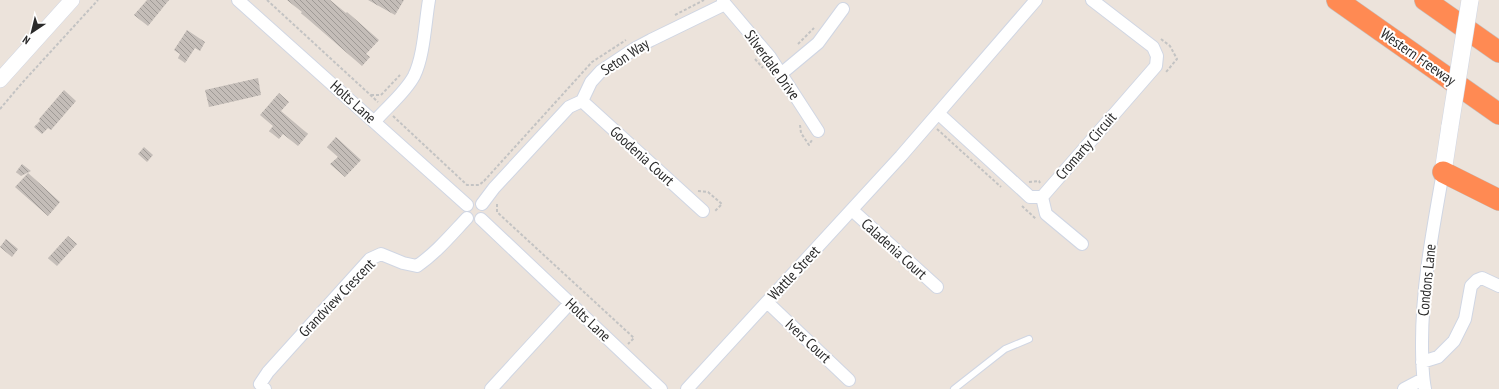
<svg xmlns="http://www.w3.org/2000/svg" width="1499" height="389" viewBox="0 0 1499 389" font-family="'PT Sans Narrow',sans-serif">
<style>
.building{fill:url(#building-back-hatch)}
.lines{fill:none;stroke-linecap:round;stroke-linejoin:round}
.service-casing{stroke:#d0d6e3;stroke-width:8}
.minor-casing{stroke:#d0d6e3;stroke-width:14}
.tertiary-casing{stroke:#d0d6e3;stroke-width:16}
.secondary-casing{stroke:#d0d6e3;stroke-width:18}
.motorway-casing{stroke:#c3c3c3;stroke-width:22}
.path{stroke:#c3c3c3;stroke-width:2;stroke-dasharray:3 2;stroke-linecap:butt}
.service{stroke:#fff;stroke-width:6}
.minor{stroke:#fff;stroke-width:12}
.tertiary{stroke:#fff;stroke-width:15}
.secondary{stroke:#fff;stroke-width:17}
.motorway{stroke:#ff8a53;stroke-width:21}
.secondary-bridge-casing{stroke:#d0d6e3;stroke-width:18;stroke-linecap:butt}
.secondary-bridge{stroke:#fff;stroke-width:17}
.labels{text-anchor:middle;stroke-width:4;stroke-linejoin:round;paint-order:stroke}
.street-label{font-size:15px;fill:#2a2a2a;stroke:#fff}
</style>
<defs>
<pattern id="building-back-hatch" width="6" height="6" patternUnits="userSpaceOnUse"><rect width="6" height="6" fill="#c4bdb8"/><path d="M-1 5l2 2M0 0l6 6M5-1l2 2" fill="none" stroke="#9f9a96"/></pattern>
</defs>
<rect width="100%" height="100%" fill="#ece3db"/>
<!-- building -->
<path class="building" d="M147 0H169L148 26 134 15Z
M287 0H330L346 13 347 12 379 40 366 54 370 57 362 66 301 13 302 12Z
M368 0H404L395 15Z
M187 30 205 42 200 51 195 48 185 63 178 58 180 54 174 50Z
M258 78 261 95 209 107 205 90Z
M64 90 76 101 51 130 48 128 42 134 34 127 40 121 39 119Z
M279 93 289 102 281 111 308 134 298 146 283 134 279 139 269 131 273 126 260 115Z
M336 137 361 160 345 177 330 164 338 157 327 147Z
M144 147 153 155 147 162 138 154Z
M22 164 31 171 21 176 16 172Z
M28 173 60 202 48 216 15 187Z
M68 236 77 244 57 266 48 258Z
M6 239 18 249 12 257 0 247Z"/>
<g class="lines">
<defs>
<path id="service" d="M954 389 1005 349 1029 339"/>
<path id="minor" d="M238 0 467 205
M723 0 725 4 770 57 818 131
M782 73 818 43 843 9
M582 101 703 211
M939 114 1030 197H1042
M375 121C387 107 405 93 414 76 424 56 425 23 429 0
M1042 197 1156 66 1157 56 1153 47 1092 0
M1042 197 1046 214 1082 244
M482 204 494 188 569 107 582 101 591 82 601 71 634 49 651 40 725 4
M852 210 937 287
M481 219 661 389
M767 302 849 380
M1422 362 1438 357 1454 341 1465 319 1471 286 1477 280 1482 278 1499 286
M265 389 260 384 268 372 370 259 381 254 403 263 417 266C436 253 451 235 467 218
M491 389 570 303
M687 389 901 156 1036 0
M1404 389 1423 379
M1425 389C1422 374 1422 358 1422 343 1422 285 1433 229 1443 172"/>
<path id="tertiary" d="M0 80 72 0"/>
<path id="secondary" d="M1443 172 1450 126"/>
<path id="motorway" d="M1337 0 1499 114
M1425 0 1499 52
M1443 172 1499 200"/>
</defs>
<!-- service casing -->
<use href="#service" class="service-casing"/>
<!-- minor casing -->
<use href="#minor" class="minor-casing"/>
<!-- tertiary casing -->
<use href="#tertiary" class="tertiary-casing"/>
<!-- secondary casing -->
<use href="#secondary" class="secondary-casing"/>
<!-- motorway casing -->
<use href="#motorway" class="motorway-casing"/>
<!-- path -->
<path class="path" d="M267 0 378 102
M675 15 704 0
M1161 39 1170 46 1177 59 1166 72
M798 44 814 28
M755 59 763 68
M371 95H381L400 75
M0 109 22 83 98 0
M393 116 467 185H479L484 181H485
M800 125 801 133 809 145 812 140
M937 129 1001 187
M484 181 592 62 626 40
M1029 182 1039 181 1040 183
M698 191 708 192 722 204 714 212
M497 204V212L634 338 628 344
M1022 206 1036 219"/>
<!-- service -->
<use href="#service" class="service"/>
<!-- minor -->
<use href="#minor" class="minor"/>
<!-- tertiary -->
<use href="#tertiary" class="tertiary"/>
<!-- secondary -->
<use href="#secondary" class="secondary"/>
<!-- motorway -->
<use href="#motorway" class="motorway"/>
<defs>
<path id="secondary-bridge" d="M1450 126 1470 0"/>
</defs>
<!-- secondary-bridge casing -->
<use href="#secondary-bridge" class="secondary-bridge-casing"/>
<!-- secondary-bridge -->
<use href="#secondary-bridge" class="secondary-bridge"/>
</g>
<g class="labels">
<!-- street labels -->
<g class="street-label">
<text transform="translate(625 57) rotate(-33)" y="5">Seton Way</text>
<text transform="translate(1418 57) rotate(35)" y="5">Western Freeway</text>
<text transform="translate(772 65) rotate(54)" y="5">Silverdale Drive</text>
<text transform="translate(353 102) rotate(42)" y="5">Holts Lane</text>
<text transform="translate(1086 146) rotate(-49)" y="5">Cromarty Circuit</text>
<text transform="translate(642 156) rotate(42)" y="5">Goodenia Court</text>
<text transform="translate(894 249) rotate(42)" y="5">Caladenia Court</text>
<text transform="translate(794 273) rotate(-47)" y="5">Wattle Street</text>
<text transform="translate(1427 280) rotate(-84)" y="5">Condons Lane</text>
<text transform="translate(337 298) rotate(-46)" y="5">Grandview Crescent</text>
<text transform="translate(588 320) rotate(43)" y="5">Holts Lane</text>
<text transform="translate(808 341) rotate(43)" y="5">Ivers Court</text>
</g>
</g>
<!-- north arrow -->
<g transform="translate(32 32) rotate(215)" stroke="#ffffff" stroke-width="3" paint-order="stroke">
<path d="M0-3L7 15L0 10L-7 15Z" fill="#2a2a2a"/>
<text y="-6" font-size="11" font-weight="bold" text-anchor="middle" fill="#2a2a2a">N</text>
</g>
</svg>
